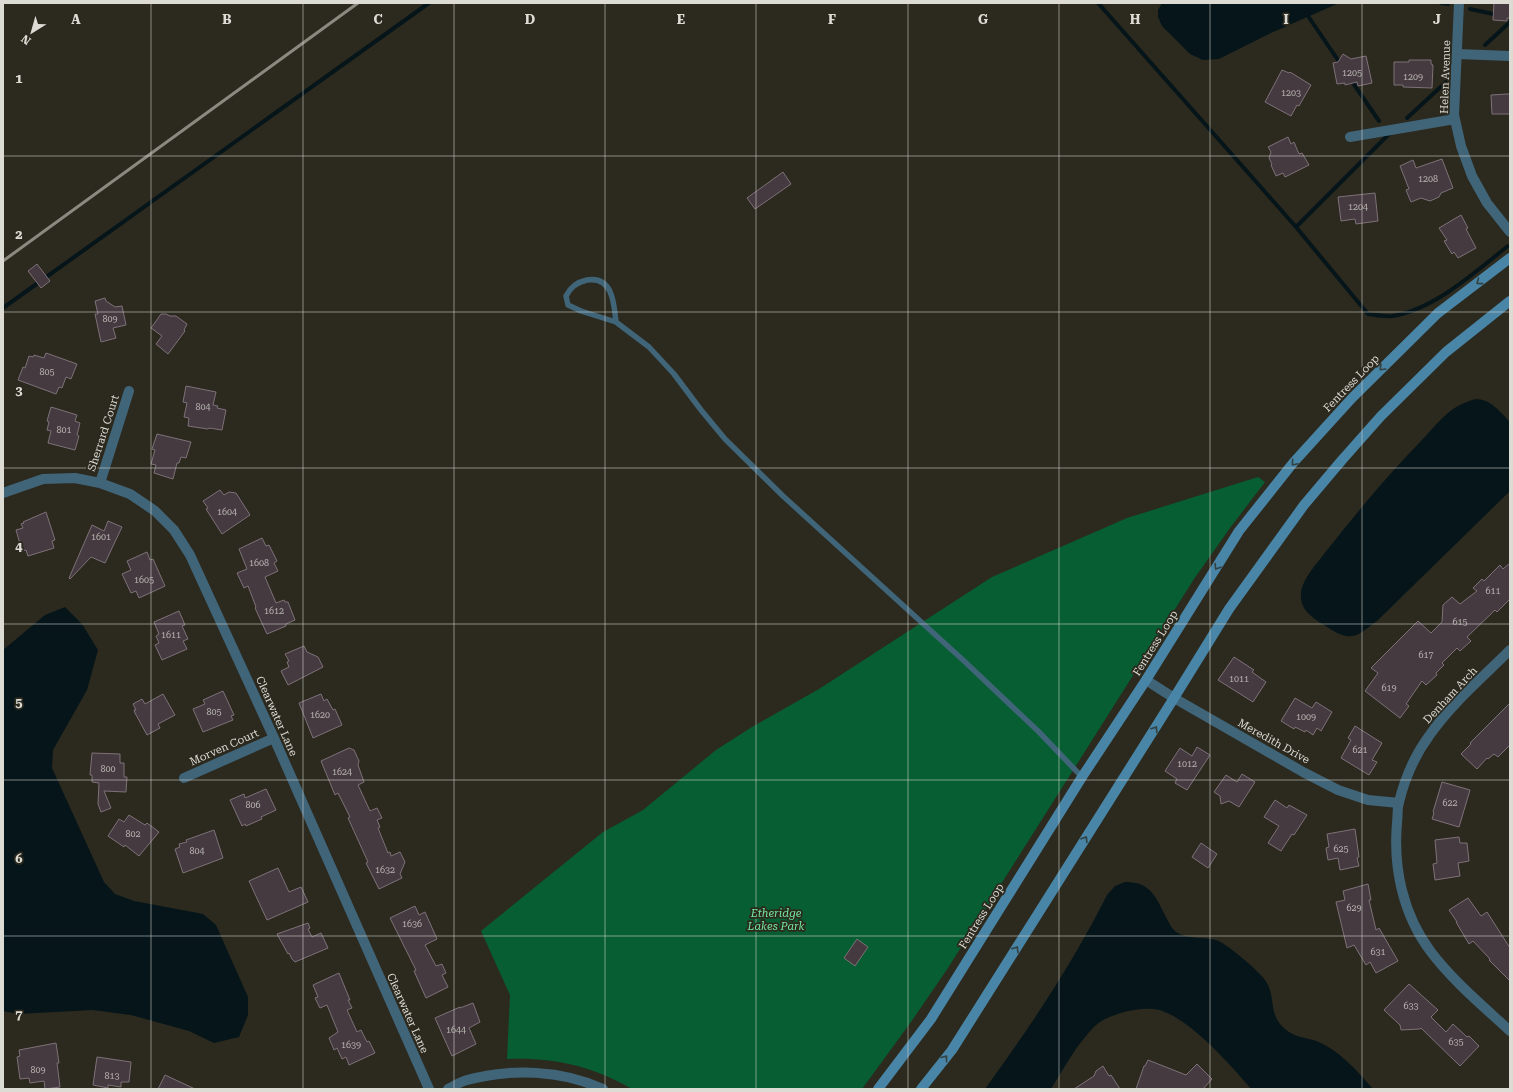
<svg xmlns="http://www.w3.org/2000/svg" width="1513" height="1092" viewBox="0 0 1513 1092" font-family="'Roboto Serif',serif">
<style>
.green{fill:#065e32}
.water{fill:#051519}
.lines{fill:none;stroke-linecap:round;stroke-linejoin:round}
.stream{stroke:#051519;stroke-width:4}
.building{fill:#453a40;stroke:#7e7179}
.lane{stroke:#406579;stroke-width:5.5}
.street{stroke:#406579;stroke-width:10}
.secondary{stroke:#4985a6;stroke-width:10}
.rail{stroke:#8b8a81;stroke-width:3}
.oneway{stroke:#334141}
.grid{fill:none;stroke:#dcdbd4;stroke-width:1;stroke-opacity:0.55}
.labels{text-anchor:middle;stroke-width:3.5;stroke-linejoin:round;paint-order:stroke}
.number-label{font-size:9px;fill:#b6b3af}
.street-label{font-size:11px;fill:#dcdbd4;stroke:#2c2a1f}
.park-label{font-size:11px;font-style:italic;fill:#74e89f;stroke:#2c2a1f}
.grid-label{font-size:13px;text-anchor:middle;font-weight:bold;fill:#dcdbd4;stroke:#2c2a1f;stroke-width:3.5;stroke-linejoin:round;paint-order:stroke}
</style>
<rect width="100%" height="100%" fill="#2c2a1f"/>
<!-- green -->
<path class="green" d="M1258 477 1265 482 1230 528 1194 579 948 968 911 1022 862 1089H632C593 1066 552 1057 507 1059L510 995 481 931 603 832 643 810 716 750 752 727 819 689 992 577 1127 518Z"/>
<!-- water -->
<path class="water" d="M1162 3H1339L1271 33 1219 59 1203 60 1190 54 1162 26 1158 17V10Z
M1475 399C1491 399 1499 411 1510 422V491L1377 621C1359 634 1353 643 1332 630 1318 621 1299 613 1301 593 1302 579 1319 561 1328 549 1357 512 1388 475 1421 441 1430 432 1438 421 1448 413 1456 406 1466 402 1475 399Z
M65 607 82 624 98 650 87 690 53 750 52 768 104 882 115 894 134 901 203 914 216 925 248 997V1015L239 1037 214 1043 189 1031 131 1015 92 1010 18 1014 3 1011V650L45 615Z
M1125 882C1152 882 1156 898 1167 919 1170 924 1172 930 1178 933 1188 939 1205 937 1216 940 1225 942 1260 972 1265 980 1277 997 1267 1014 1285 1029 1296 1039 1309 1037 1321 1043 1342 1053 1358 1072 1373 1089H1251C1232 1066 1184 1012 1154 1009 1144 1008 1133 1010 1124 1012 1114 1015 1102 1019 1094 1027 1077 1044 1064 1068 1051 1089H985C1030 1027 1073 963 1107 895L1115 886Z"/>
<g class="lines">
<!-- stream -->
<path class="stream" d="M1098 3 1296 227 1368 314C1376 315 1385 317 1393 316 1435 309 1475 272 1508 246
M1441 3 1448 4
M1470 9 1498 15
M1306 13 1342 66
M1485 45 1510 22
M1351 80 1379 121
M1407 118 1446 82
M1296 227 1389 134
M3 308 429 3"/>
</g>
<!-- building -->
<path class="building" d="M1494 3H1510V18H1507V21L1493 20Z
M1343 54 1351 59 1366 56 1372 83 1358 86 1357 82 1345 85V83L1337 84 1333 63 1338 62Z
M1409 60H1431V64L1433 65 1432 88 1403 87V85H1394V62H1409Z
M1282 70 1289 73 1290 72 1311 85 1299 106 1297 105 1291 116 1265 102Z
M1507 94H1510V114H1492L1491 95Z
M1288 137 1291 144 1294 142 1299 154 1302 153 1309 165 1285 177 1283 173 1276 176 1271 165 1272 164 1269 158 1271 152 1268 147Z
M1442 159 1453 188 1441 193 1439 197 1430 201 1421 198 1411 202 1406 190 1409 189 1400 166 1413 160 1416 168Z
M783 172 791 184 755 209 747 198Z
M1375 193 1378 221 1356 224 1355 219 1341 221 1338 197Z
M1461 215 1468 228 1466 229 1476 248 1458 258 1454 252 1452 254 1444 241 1447 240 1439 228Z
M37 264 50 281 41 288 28 271Z
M105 298 106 301 115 307 122 306 126 325 113 328 116 338 101 342 95 314H98L95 301Z
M161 314H166L170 316H176L187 324 184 330 185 331 168 354 156 344 162 336 151 328Z
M46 353 77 364 71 379 66 377 62 388 59 387 56 394 18 380 23 367 25 368 29 356 33 357 34 355 44 358Z
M186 386 216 392 213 405 218 406 217 408 226 410 222 430 209 428 208 429 188 426 189 418 184 417 187 403 183 402Z
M51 407 77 415 75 421 80 423 77 435 79 436 75 450 48 443 51 431 47 430 49 422 47 421Z
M157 434 191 442 186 458 181 457 179 463H177L173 479 154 473 156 465 151 464 155 450 152 449Z
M220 490 224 495 229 492 236 493 250 515 222 534 206 509 208 508 203 501Z
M46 512 55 540 52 541 54 548 28 556 26 550 22 551 16 530 23 528 21 524 24 523 23 522Z
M108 521 122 527 105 563 91 557 70 579 69 578 92 525 104 531Z
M262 538 266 546 269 545 277 561 274 563 278 571 265 577 276 603 284 600 285 602H288L295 620 286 624V626L267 634 255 608 256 607 248 586 244 588 237 573 247 569 239 549Z
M147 552 150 560 153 559 165 586 139 598 136 591 131 593 122 574 131 570 127 561Z
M1510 563V599L1497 612 1495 610 1467 637 1471 641 1460 651 1457 648 1442 663 1444 665 1436 673 1437 675 1426 685 1422 681 1406 704 1409 706 1400 718 1365 691 1378 673 1371 668 1418 621 1431 633 1442 622 1443 605 1452 597 1460 604 1477 591 1473 588 1482 579 1484 581 1500 565 1503 569Z
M179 611 185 625 182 626 188 639 183 641 187 649 162 660 155 645 159 643 156 636 159 634 154 622Z
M304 646 307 652 318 657 323 667 288 685 281 671 289 667 287 662 289 661 285 654Z
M1234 657 1254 670 1252 672 1266 682 1253 702 1218 680Z
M223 691 234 715 231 716 233 720 203 732 193 709 205 704 203 700Z
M163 694 175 715 158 724 160 728 147 735 135 713 134 710H136L133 704 142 699 145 704Z
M321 694 324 701 327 699 333 710 335 709 342 725 313 738 299 703Z
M1295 698 1312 708 1316 702 1332 712 1321 731 1317 728 1313 735 1306 730 1305 732 1295 727 1294 729 1281 721Z
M1510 703V745L1498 757 1494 754 1488 759 1487 758 1477 769 1461 754 1471 744 1470 743Z
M1355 726 1382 743 1372 760 1377 762 1369 775 1341 758 1351 740 1348 738Z
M1197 747 1210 755 1187 790 1175 783 1177 779 1165 771 1180 748 1192 756Z
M349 748 354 750 359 761 358 765 364 782 358 785 370 811 377 808 382 818 377 820 380 827 378 828 388 853 390 852 391 856 400 852 405 862 400 874 402 878 379 889 366 863 368 862 348 818 350 817 338 793 335 795 321 761Z
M92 753 120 754V763H124V777H127L126 792 104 791 111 808 101 812 98 804 99 783 92 782V775H90Z
M1242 774 1255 782 1239 807 1229 801 1221 804 1220 796 1214 792 1226 775 1237 782Z
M1442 782 1470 790 1459 827 1432 819 1434 813 1433 812Z
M266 789 276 810 261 817 262 819 246 826 245 824 242 826 230 800 244 794 245 798Z
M1275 800 1287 808 1289 805 1307 815 1294 835 1292 834 1281 851 1268 843 1279 826 1264 817Z
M129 815 145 825 147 823 159 832 139 856 125 845 124 847 108 836 119 819 124 822Z
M1355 829 1359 857 1357 858 1359 866 1340 870 1338 858 1328 860 1326 848 1329 847 1327 834Z
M214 830 223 858 183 873 175 849 180 847 179 844 187 842 186 840Z
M1459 837 1460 843H1467L1469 861 1458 863 1460 876 1435 880 1433 864 1437 863 1435 840Z
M1201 843 1217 854 1208 868 1192 857Z
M278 868 289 892 301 887 308 902 267 920 249 881Z
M1368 884 1371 900H1369L1376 930 1379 928 1398 961 1376 973 1370 962 1366 965 1354 945 1347 948 1336 902 1345 900 1343 891Z
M1468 898 1481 916 1487 912 1510 948V981L1489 960 1490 959 1473 941 1469 944 1456 922H1457L1449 910Z
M415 906 419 915 425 912 437 939 425 945 436 966 442 964 446 973 442 975 448 987 426 998 414 971 416 970 390 918Z
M308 923 310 928 308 929 312 937 321 933 328 948 295 962 292 959 289 953 288 954 277 934Z
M857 939 868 947 855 966 844 958Z
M339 973 350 1000H348L352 1008 347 1010 357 1032 361 1030 367 1042 369 1041 375 1053 349 1065 346 1057 342 1059 337 1048 334 1050 329 1038 338 1032 327 1005 320 1008 315 998 318 997 313 985Z
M1409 984 1438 1010 1431 1017 1446 1032 1453 1024 1467 1037 1469 1036 1479 1046 1460 1066 1421 1028 1420 1029 1401 1030 1400 1025 1384 1010Z
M473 1003 480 1022 469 1028 476 1044 452 1056 435 1018 460 1007V1008Z
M56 1043 59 1063H57L60 1087 45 1089 44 1081 30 1083 29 1078 20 1079 17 1057 20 1056 19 1050Z
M97 1057 131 1062 129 1082H121V1087L108 1085V1088L93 1085Z
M1148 1060 1186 1075 1197 1064 1212 1079 1203 1089H1136L1144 1066H1145Z
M1103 1066 1109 1076 1111 1075 1120 1089H1074L1094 1076 1096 1071Z
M165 1075 195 1089H158Z"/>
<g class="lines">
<!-- lane -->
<path class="lane" d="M616 322C614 304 613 276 587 280 577 282 570 288 566 296L568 305 581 311 616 322 649 347 674 374 701 410 725 439 783 496 963 660 1039 732 1082 777"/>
<!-- street -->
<path class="street" d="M1459 3 1454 115 1461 146 1472 176 1487 203 1510 232
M1457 54 1510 56
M1350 137 1455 119
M100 483 129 391
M3 493 43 479 75 478 100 483 130 494 155 511 174 530 190 555 274 738 429 1089
M1510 650C1483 677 1451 704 1429 736 1415 755 1405 778 1399 802 1397 808 1398 816 1397 823 1393 868 1403 915 1431 952 1453 981 1483 1006 1510 1031
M1146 680 1174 698 1303 772 1338 790 1368 800 1399 803
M184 778 274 738
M448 1089C454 1086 460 1082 467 1080 511 1068 562 1070 603 1089"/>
<!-- secondary -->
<path class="secondary" d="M878 1089 931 1019 1082 777 1146 680 1239 531 1293 463 1352 398 1438 313 1510 258
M921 1089 952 1050 1174 698 1229 609 1304 505 1342 460 1381 416 1446 352 1510 301"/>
<!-- rail -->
<path class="rail" d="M3 261 358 3"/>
</g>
<!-- one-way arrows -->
<defs><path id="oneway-chevron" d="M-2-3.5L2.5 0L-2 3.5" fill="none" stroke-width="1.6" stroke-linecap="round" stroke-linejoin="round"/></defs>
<g class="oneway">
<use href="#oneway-chevron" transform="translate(1479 282) rotate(143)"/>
<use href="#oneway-chevron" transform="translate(1382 368) rotate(135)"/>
<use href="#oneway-chevron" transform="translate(1294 463) rotate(130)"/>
<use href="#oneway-chevron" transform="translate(1217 567) rotate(122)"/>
<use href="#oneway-chevron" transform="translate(1155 729) rotate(-57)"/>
<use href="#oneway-chevron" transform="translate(1085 839) rotate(-58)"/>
<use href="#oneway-chevron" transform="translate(1016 949) rotate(-57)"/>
<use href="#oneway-chevron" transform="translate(945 1058) rotate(-52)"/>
</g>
<!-- grid -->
<path class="grid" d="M151 3V1089M303 3V1089M454 3V1089M605 3V1089M756 3V1089M908 3V1089M1059 3V1089M1210 3V1089M1362 3V1089M3 156H1510M3 312H1510M3 468H1510M3 624H1510M3 780H1510M3 936H1510"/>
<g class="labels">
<!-- number labels -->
<g class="number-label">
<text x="1352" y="76">1205</text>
<text x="1413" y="80">1209</text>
<text x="1291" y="96">1203</text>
<text x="1428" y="182">1208</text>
<text x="1358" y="210">1204</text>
<text x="110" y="322">809</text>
<text x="47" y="375">805</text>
<text x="203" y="410">804</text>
<text x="64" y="433">801</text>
<text x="227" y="515">1604</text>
<text x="101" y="540">1601</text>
<text x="259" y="566">1608</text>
<text x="144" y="583">1605</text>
<text x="1493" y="594">611</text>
<text x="274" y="614">1612</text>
<text x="1460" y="625">615</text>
<text x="171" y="638">1611</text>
<text x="1426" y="658">617</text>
<text x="1239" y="682">1011</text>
<text x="1389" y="691">619</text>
<text x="214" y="715">805</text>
<text x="320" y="718">1620</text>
<text x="1306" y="720">1009</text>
<text x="1360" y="753">621</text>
<text x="1187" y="767">1012</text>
<text x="108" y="772">800</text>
<text x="342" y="775">1624</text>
<text x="1450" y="806">622</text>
<text x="253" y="808">806</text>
<text x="133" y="837">802</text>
<text x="1341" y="852">625</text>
<text x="197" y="854">804</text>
<text x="385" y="873">1632</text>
<text x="1354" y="911">629</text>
<text x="412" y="927">1636</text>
<text x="1378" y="955">631</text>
<text x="1411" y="1009">633</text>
<text x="456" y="1033">1644</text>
<text x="1456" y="1045">635</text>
<text x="351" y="1048">1639</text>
<text x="38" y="1073">809</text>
<text x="112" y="1079">813</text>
</g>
<!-- street labels -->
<g class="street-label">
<text transform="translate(1445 77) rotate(-88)" y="4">Helen Avenue</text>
<text transform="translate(1351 383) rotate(-46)" y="4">Fentress Loop</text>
<text transform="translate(103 433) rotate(-72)" y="4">Sherrard Court</text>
<text transform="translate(1155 643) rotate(-58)" y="4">Fentress Loop</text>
<text transform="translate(1450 695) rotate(-47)" y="4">Denham Arch</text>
<text transform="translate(277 716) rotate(66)" y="4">Clearwater Lane</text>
<text transform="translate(1274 741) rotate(29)" y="4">Meredith Drive</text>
<text transform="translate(224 747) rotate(-24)" y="4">Morven Court</text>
<text transform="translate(981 916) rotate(-58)" y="4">Fentress Loop</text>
<text transform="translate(408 1013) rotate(66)" y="4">Clearwater Lane</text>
</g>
<!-- park labels -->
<g class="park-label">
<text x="776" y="917">Etheridge<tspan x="776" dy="13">Lakes Park</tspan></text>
</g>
</g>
<g class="grid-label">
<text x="76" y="24">A</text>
<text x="227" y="24">B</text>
<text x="378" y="24">C</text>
<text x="530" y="24">D</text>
<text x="681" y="24">E</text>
<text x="832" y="24">F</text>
<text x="983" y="24">G</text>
<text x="1135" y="24">H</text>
<text x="1286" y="24">I</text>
<text x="1437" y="24">J</text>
<text x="19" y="83">1</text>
<text x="19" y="239">2</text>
<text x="19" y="395">3</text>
<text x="19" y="551">4</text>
<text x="19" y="707">5</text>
<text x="19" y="863">6</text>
<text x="19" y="1019">7</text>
</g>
<!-- border -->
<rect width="1513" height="1092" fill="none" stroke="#dcdbd4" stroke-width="8"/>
<!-- north arrow -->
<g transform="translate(32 32) rotate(217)" stroke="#2c2a1f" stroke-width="3" paint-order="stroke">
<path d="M0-3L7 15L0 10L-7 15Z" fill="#dcdbd4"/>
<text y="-6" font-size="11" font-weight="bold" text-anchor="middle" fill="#dcdbd4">N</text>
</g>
</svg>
